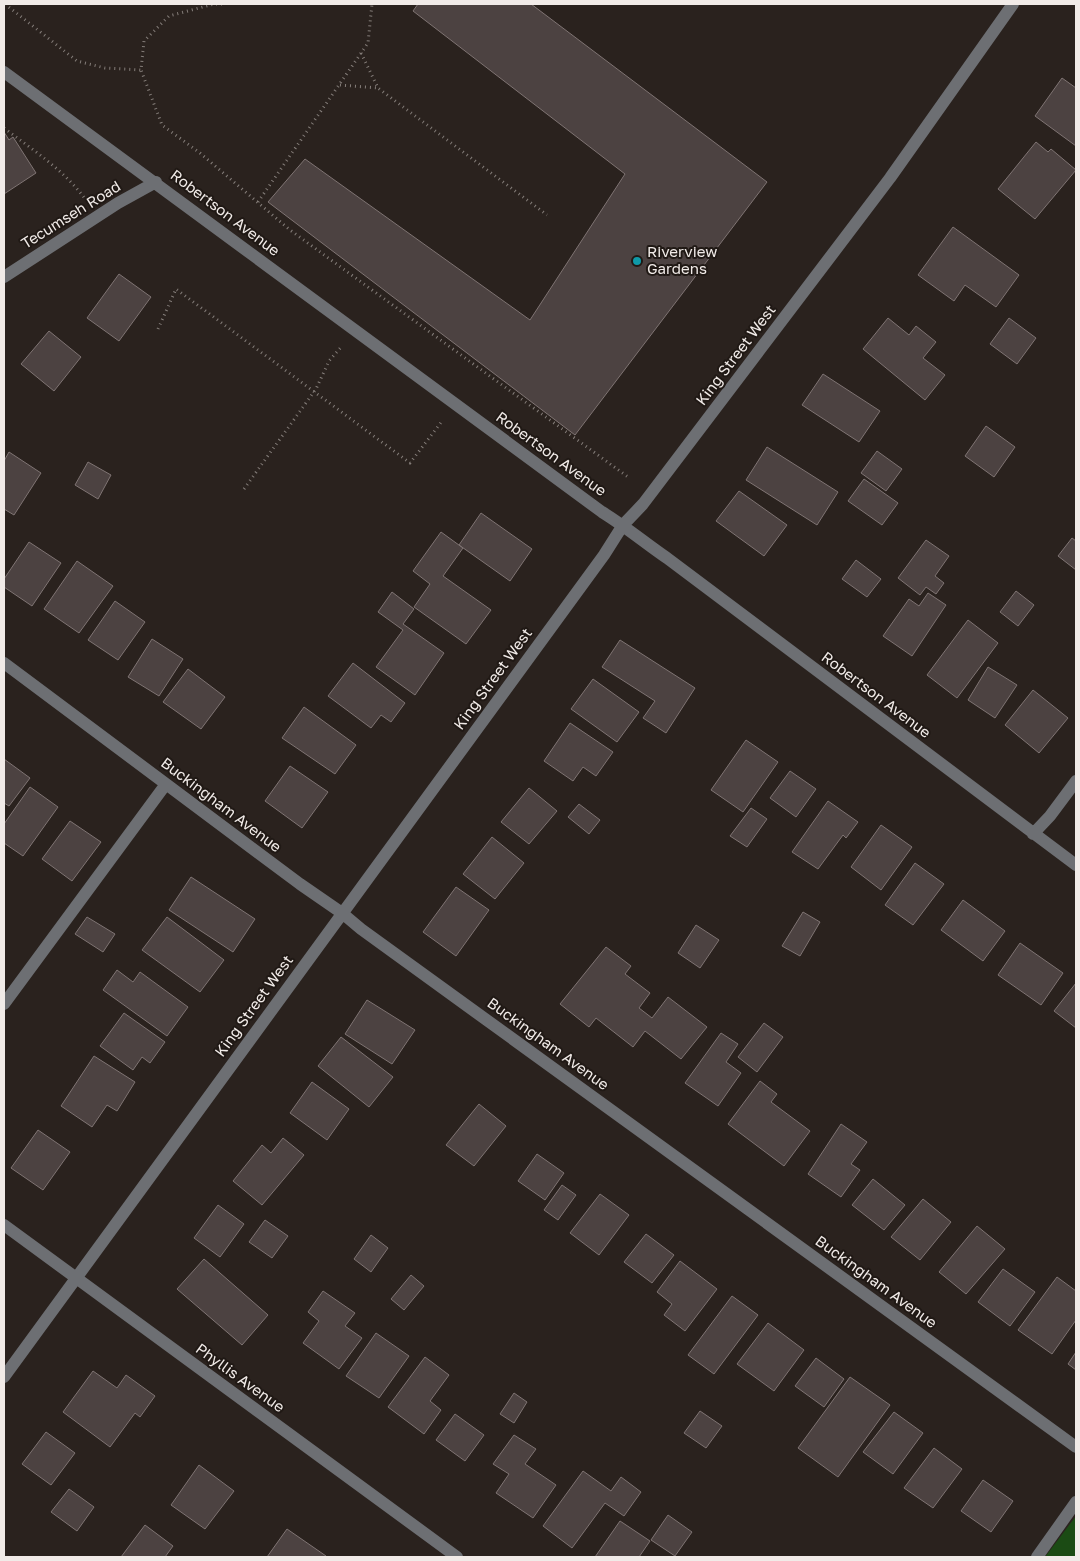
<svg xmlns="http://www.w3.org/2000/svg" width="1080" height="1561" viewBox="0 0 1080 1561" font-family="'Golos Text',sans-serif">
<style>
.green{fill:#1b4b14}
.building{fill:#4c4241;stroke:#7f7473}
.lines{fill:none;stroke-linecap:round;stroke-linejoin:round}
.path{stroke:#857e7a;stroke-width:3;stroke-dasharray:1 4;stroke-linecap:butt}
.minor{stroke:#6d6f73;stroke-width:12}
.culture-dot{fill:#0f9aa8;stroke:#201915;stroke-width:2}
.labels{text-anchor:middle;stroke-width:4;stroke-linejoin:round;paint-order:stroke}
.street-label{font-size:15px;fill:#f1ebe8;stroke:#201915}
.poi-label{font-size:15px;fill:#f1ebe8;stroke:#201915;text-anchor:start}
</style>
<rect width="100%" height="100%" fill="#2a221e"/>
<!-- green -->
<path class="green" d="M1076 1516V1557H1045Z"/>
<!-- building -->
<path class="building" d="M418 4H531L767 182 575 435 268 202 305 159 530 320 625 174 413 11Z
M1062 78 1076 88V146L1035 116Z
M4 132 9 140 13 137 36 173 4 194Z
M1036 142 1048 152 1051 149 1076 170 1035 219 998 189Z
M953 227 1019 275 996 307 965 285 954 301 918 275Z
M119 274 151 297 119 341 87 318Z
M888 318 909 335 916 326 936 342 923 358 945 375 925 400 863 349Z
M1009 318 1036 338 1017 364 990 344Z
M49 331 81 357 54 391 21 364Z
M823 374 880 411 859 442 802 405Z
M986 426 1015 447 994 477 965 456Z
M767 447 838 492 817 525 746 480Z
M877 451 902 469 886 491 861 473Z
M9 452 41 473 14 515 4 509V461Z
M88 462 111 475 98 499 75 485Z
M864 479 898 503 882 525 848 501Z
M739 491 787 525 764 556 716 521Z
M481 513 532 549 510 581 459 545Z
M441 532 463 548 443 576 491 610 466 644 414 607 430 584 413 571Z
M1072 538 1076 541V570L1058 556Z
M926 540 949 556 935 576 944 583 936 594 926 587 920 595 898 578Z
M29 542 61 563 32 606 4 587V579Z
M856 560 881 579 867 597 842 579Z
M77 561 113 586 79 633 44 609Z
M1016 591 1034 605 1018 626 1000 612Z
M392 592 414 609 403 624 444 653 415 695 376 667 403 630 378 612Z
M928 593 946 605 912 656 883 636 909 599 919 606Z
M115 601 145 622 118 660 88 640Z
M968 620 998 643 957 698 927 675Z
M152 639 183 659 159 696 128 677Z
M620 640 695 688 666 733 643 718 655 701 602 667Z
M353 663 405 703 391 722 381 715 371 728 328 696Z
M988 667 1017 685 995 718 968 700Z
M188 669 225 697 201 729 163 702Z
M593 679 639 712 617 742 571 709Z
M1033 690 1068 718 1039 753 1005 725Z
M304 707 356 745 335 774 282 738Z
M570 723 613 752 596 776 583 767 573 781 544 761Z
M746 740 778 762 743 812 711 790Z
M4 759 30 778 9 806 4 803Z
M290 766 328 792 302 828 265 801Z
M790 771 816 789 796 817 770 798Z
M30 787 58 807 23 856 4 843V824Z
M529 788 557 811 529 844 501 822Z
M828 801 858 822 846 838 843 835 818 869 792 852Z
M579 804 600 820 589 834 568 817Z
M751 808 767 819 747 847 730 836Z
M70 821 101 842 72 881 42 859Z
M881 825 912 847 881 890 851 867Z
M492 837 524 863 495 899 463 874Z
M915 863 944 884 913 925 885 905Z
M191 877 255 919 233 952 169 910Z
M456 887 489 910 456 956 423 932Z
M963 900 1005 931 983 961 941 930Z
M803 912 820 922 800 956 782 946Z
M87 917 115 934 103 952 75 934Z
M167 917 224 960 200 992 142 950Z
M696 925 719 940 700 968 678 953Z
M1020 943 1063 973 1041 1005 998 975Z
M606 947 631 966 625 974 650 993 639 1008 652 1018 668 997 707 1027 681 1059 645 1031 633 1047 596 1018 589 1027 560 1004Z
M117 970 133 982 140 972 188 1007 167 1036 103 990Z
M1076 983V1028L1054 1011Z
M367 1000 415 1030 392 1064 345 1034Z
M124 1013 165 1042 150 1063 142 1057 133 1070 100 1046Z
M764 1023 783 1037 757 1072 738 1057Z
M721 1033 738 1044 726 1062 741 1073 718 1106 685 1083Z
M341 1037 393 1077 369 1107 318 1066Z
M94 1056 135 1082 117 1111 107 1105 92 1127 61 1106Z
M760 1081 777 1094 771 1102 810 1131 784 1166 728 1124Z
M312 1082 349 1109 327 1140 290 1113Z
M479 1104 506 1126 474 1166 446 1145Z
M841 1124 867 1142 851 1164 860 1170 841 1197 808 1174Z
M38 1130 70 1152 43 1190 11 1168Z
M283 1138 304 1155 262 1205 233 1181 262 1145 271 1153Z
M537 1154 564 1173 545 1200 518 1181Z
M873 1179 905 1205 884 1230 852 1205Z
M562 1185 576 1195 558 1220 544 1210Z
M600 1194 629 1215 599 1255 570 1233Z
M923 1199 951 1222 920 1260 891 1237Z
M218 1205 244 1224 220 1257 194 1238Z
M265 1220 288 1236 272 1258 249 1242Z
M977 1226 1005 1249 966 1294 939 1272Z
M646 1234 674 1255 652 1283 624 1262Z
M371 1235 388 1248 371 1272 354 1259Z
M204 1259 268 1315 242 1345 177 1289Z
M680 1261 717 1289 685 1331 664 1315 672 1304 657 1292Z
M1003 1269 1035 1292 1010 1326 978 1302Z
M411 1275 424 1286 404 1310 391 1299Z
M1057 1277 1076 1291V1320L1052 1354 1018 1330Z
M323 1291 355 1313 345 1326 362 1338 339 1369 303 1343 319 1321 308 1312Z
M732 1296 758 1315 714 1374 688 1355Z
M768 1323 804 1350 774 1391 737 1364Z
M376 1333 409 1356 379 1398 346 1376Z
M1076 1352V1370L1068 1364Z
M425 1357 449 1375 430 1401 441 1410 424 1434 388 1407Z
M816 1358 844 1379 824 1407 795 1386Z
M93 1371 117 1388 126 1375 155 1396 140 1417 135 1413 110 1447 63 1412Z
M850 1377 890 1405 838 1477 798 1448Z
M514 1393 527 1402 514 1423 500 1414Z
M700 1411 722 1426 706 1448 684 1433Z
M894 1412 923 1433 893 1474 863 1452Z
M455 1414 484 1435 465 1461 436 1440Z
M46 1432 75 1453 51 1485 22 1464Z
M514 1435 536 1449 525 1464 556 1485 533 1518 496 1493 509 1474 493 1464Z
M934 1448 962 1469 933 1508 904 1488Z
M199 1465 234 1491 205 1529 171 1505Z
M583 1471 611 1491 621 1477 641 1492 624 1516 605 1503 572 1548 543 1526Z
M983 1480 1013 1501 991 1532 961 1511Z
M69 1489 94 1507 77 1531 51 1512Z
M668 1515 692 1532 675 1556 651 1540Z
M620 1521 650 1541 639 1557H595Z
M145 1525 173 1546 165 1557H121Z
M287 1529 326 1556 325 1557H267Z"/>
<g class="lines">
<!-- path -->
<path class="path" d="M5 4 77 61 105 68 141 70
M222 4H214L169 16 144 41 141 70 162 125 200 153 290 230 628 477
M361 53 378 88 547 215
M340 85 378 88
M4 128C33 150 64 170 86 200
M258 202 368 43 372 4
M158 329 176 289 410 463 443 420
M244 489 316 389 329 361 342 346"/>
<!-- minor -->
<path class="minor" d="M4 72 602 512C625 526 645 543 667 558L1076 865
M4 277 118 203 156 182
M4 663 300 884 342 913 361 929 1076 1447
M1033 834 1050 816 1076 781
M4 1004 166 784
M4 1225 457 1557
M4 1377 604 555 623 525 643 504 890 178 1013 4
M1037 1557 1076 1502"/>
</g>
<!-- markers -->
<circle class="culture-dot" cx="637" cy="261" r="5"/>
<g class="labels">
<!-- street labels -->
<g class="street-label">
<text transform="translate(225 213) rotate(37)" y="5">Robertson Avenue</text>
<text transform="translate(71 215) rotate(-32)" y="5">Tecumseh Road</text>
<text transform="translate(736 355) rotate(-53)" y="5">King Street West</text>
<text transform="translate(551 454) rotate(36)" y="5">Robertson Avenue</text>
<text transform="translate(493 679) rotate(-54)" y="5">King Street West</text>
<text transform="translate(876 695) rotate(37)" y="5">Robertson Avenue</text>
<text transform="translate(221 805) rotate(37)" y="5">Buckingham Avenue</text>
<text transform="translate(254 1006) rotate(-54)" y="5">King Street West</text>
<text transform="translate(548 1044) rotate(36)" y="5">Buckingham Avenue</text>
<text transform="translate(876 1282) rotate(36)" y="5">Buckingham Avenue</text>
<text transform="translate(240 1378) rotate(36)" y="5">Phyllis Avenue</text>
</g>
<!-- poi labels -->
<g class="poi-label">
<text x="647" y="257">Riverview<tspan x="647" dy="17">Gardens</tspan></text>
</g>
</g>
<!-- border -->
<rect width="1080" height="1561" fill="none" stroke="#f1ebe8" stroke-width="10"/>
</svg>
